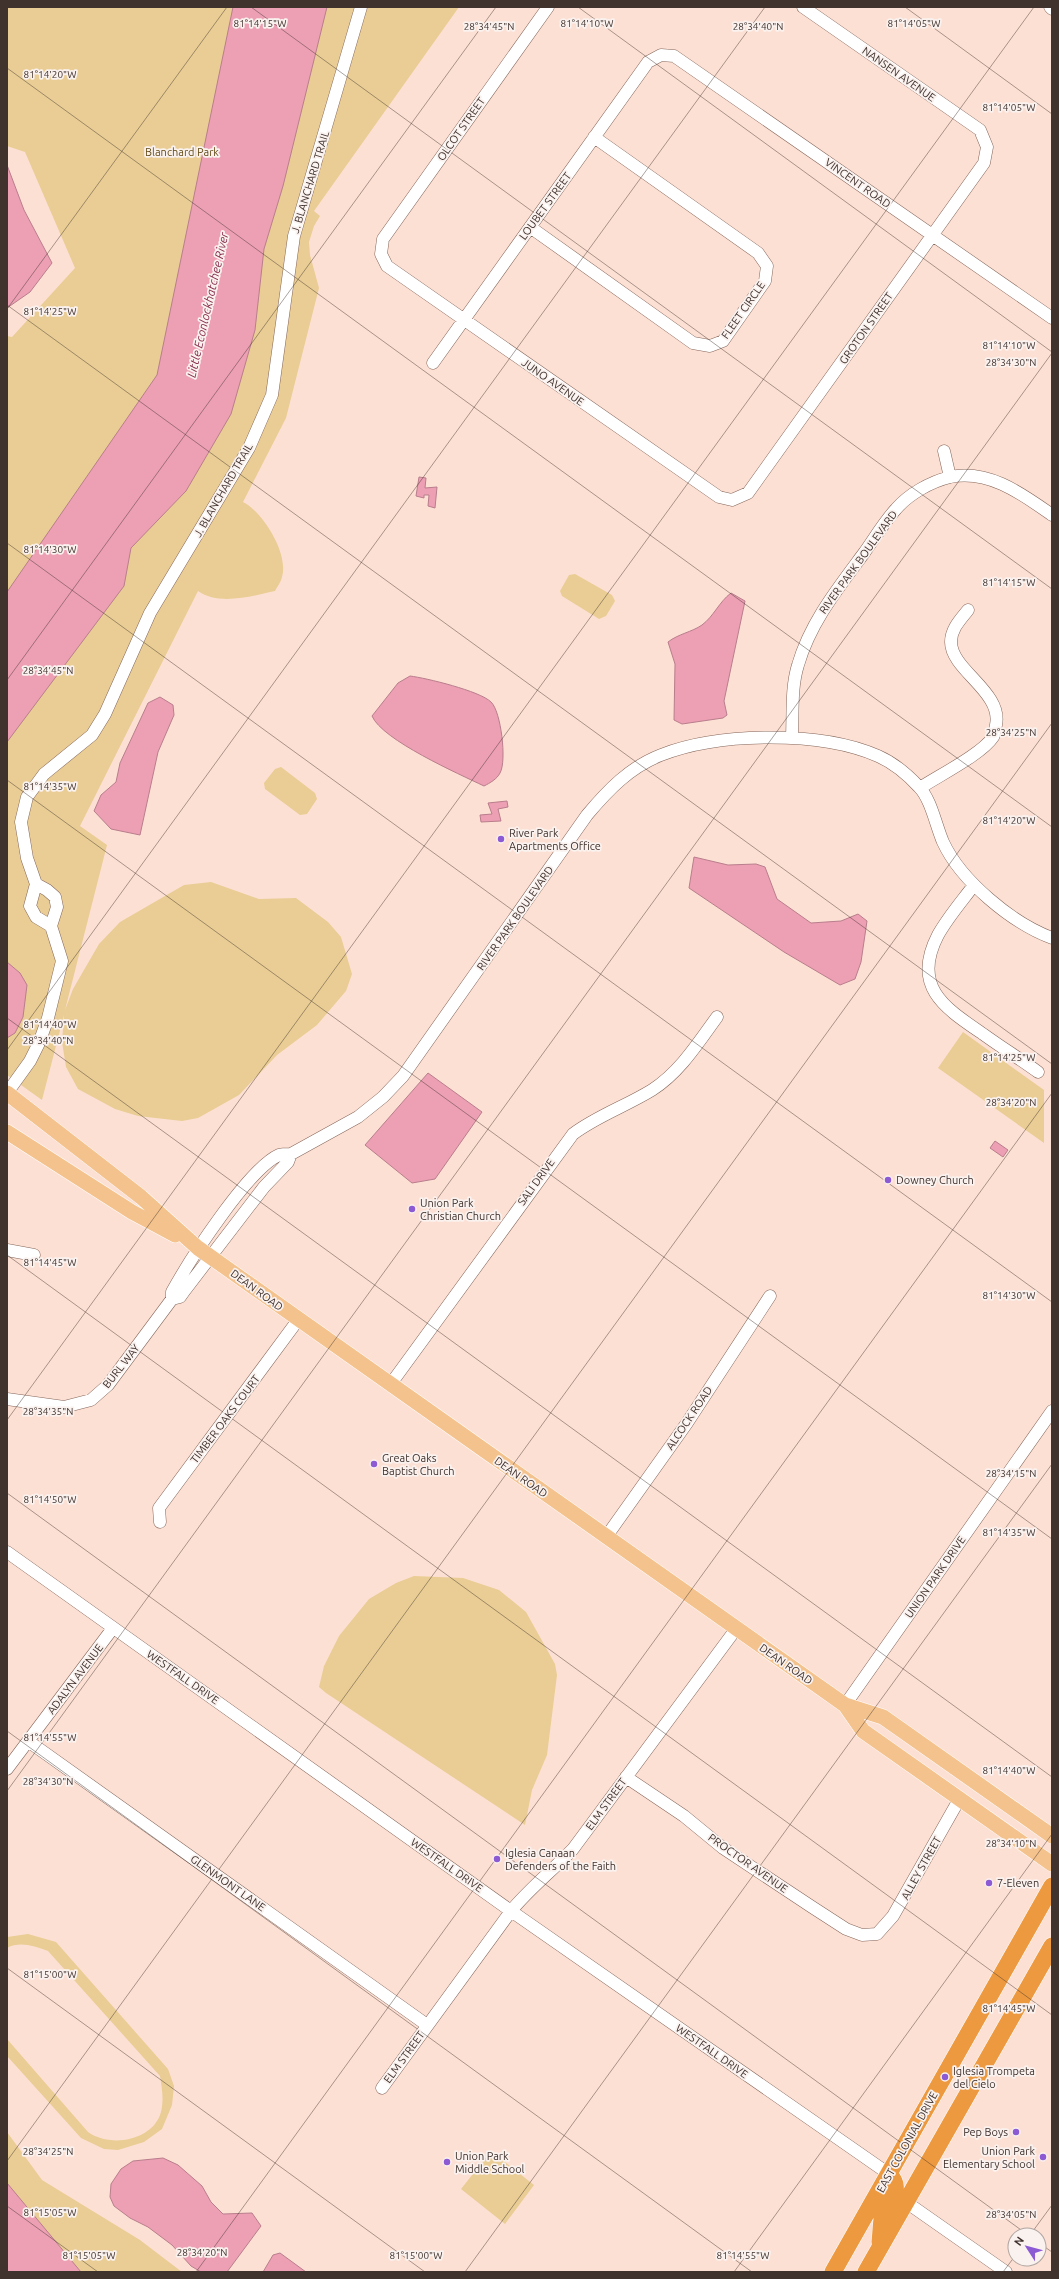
<svg xmlns="http://www.w3.org/2000/svg" width="1059" height="2279" viewBox="0 0 1059 2279" font-family="Ubuntu,sans-serif">
<style>
.green{fill:#e9cd94}
.water{fill:#ed9fb4;stroke:#b97e8c}
.lines{fill:none;stroke-linecap:round;stroke-linejoin:round}
.minor-casing{stroke:#85665a;stroke-width:13}
.major-casing{stroke:#fff;stroke-width:16}
.highway-casing{stroke:#fff;stroke-width:18}
.minor{stroke:#fff;stroke-width:12}
.major{stroke:#f4c28c;stroke-width:15}
.highway{stroke:#ed993f;stroke-width:17}
.ticks{fill:none;stroke:#40322d;stroke-width:1;stroke-opacity:0.45}
.poi-dot{fill:#8c5bd4;stroke:#faf2ef;stroke-width:1.5}
.labels{text-anchor:middle;stroke-width:3.5;stroke-linejoin:round;paint-order:stroke}
.street-label{font-size:11px;fill:#40322d;stroke:#faf2ef}
.park-label{font-size:11px;fill:#634c17;stroke:#faf2ef}
.poi-label{font-size:11px;fill:#40322d;stroke:#faf2ef;text-anchor:start}
.water-label{font-size:12px;font-style:italic;fill:#862c4c;stroke:#faf2ef}
.ticks-label{font-size:10px;text-anchor:middle;fill:#40322d;stroke:#faf2ef;stroke-width:3.5;stroke-linejoin:round;paint-order:stroke}
</style>
<rect width="100%" height="100%" fill="#fde0d4"/>
<!-- green -->
<path class="green" d="M7 7H459L314 211 320 216 314 226 309 242 310 255 319 288 286 418 243 502C263 512 289 554 282 577 281 582 277 587 275 591 252 596 219 606 198 591L80 826 107 845 65 1010 73 989 99 944 120 922 184 885 211 882 259 899 296 898 328 922 341 937 352 974 346 991 317 1025 277 1055 239 1095 198 1118 182 1121 138 1116 115 1109 78 1089 66 1067 62 1042 64 1015 42 1100 7 1075V336L12 337 75 268 25 152 7 146Z
M575 574 612 595 615 601 606 616 599 619 562 596 560 591 569 575Z
M281 767 315 793 317 799 307 814 300 815 265 789 264 783 275 769Z
M963 1032 1044 1090V1143L938 1068Z
M414 1576 463 1578 499 1590 526 1612 555 1664 557 1675 547 1755 532 1790 525 1825 326 1693 319 1687 324 1666 339 1636 369 1599 396 1583Z
M28 1934 56 1942 168 2069 174 2086 172 2105 162 2129 144 2142 118 2150 104 2149 81 2138 7 2056V2039L88 2132C110 2148 153 2141 161 2112 164 2100 162 2088 160 2076L48 1951C34 1946 20 1941 7 1948V1937Z
M7 2132 42 2180 140 2240 182 2272H7Z
M491 2151 534 2185 505 2224 461 2189Z"/>
<!-- water -->
<path class="water" d="M233 7H327L283 186 264 249 255 330 231 414 186 491 131 548 124 586 7 742V592L157 375Z
M7 165 24 210 52 263 30 292 7 308Z
M419 477 426 478 425 488 437 487 435 508 428 506 429 495H424V498L416 496Z
M731 593 745 601 724 701 727 715 723 718 682 724 674 720 675 664 668 642C678 634 692 632 702 625 714 616 719 602 731 593Z
M410 676C426 678 480 691 491 702 501 711 507 761 500 773 497 779 490 783 484 786 459 774 382 740 372 716L398 683Z
M160 697 173 705 174 715 158 752 140 835 111 829 94 811 101 795 116 782 120 763 148 703Z
M507 801 508 807 498 809 501 821 481 822 480 815 492 814 488 803Z
M694 857 728 865 756 864 765 867 777 899 811 923 841 921 858 914 867 921 861 962 855 979 840 985 784 952 689 888Z
M7 962 20 973 27 985 23 1017 15 1033 7 1038Z
M428 1073 482 1112 435 1179 412 1183 365 1145Z
M995 1141 1008 1150 1003 1157 990 1148Z
M163 2158 178 2165 202 2186 211 2202 223 2214 252 2213 261 2226 227 2272H201L191 2266 172 2245 148 2227 130 2218 114 2206 110 2197 111 2184 121 2169 133 2161Z
M7 2183 81 2272H7Z
M280 2253 306 2272H263L273 2255Z"/>
<g class="lines">
<defs>
<path id="minor" d="M548 7 383 239 381 254 387 266 719 497 732 500 748 493 984 163 987 147 980 130 803 7
M1050 7 1052 9
M530 227 693 343 710 346 723 341 765 281 767 266 758 253 594 137
M433 363 648 62 661 55 674 56 1052 318
M944 451 950 477
M792 737C793 714 791 687 798 665 810 623 838 588 864 553 874 539 884 522 896 509 909 494 930 482 950 477 989 469 1022 494 1052 515
M920 788C938 776 982 754 993 737 995 734 995 729 996 725 1003 692 951 670 951 642 951 629 960 620 968 610
M974 885C962 901 948 917 938 935 911 987 945 1008 983 1034 1001 1047 1020 1059 1038 1072
M51 926 36 917 30 906 36 884 27 858 21 822 27 797 44 774 92 735 105 714 150 613 249 448 272 395 294 236 361 7
M7 1093 30 1061 39 1043 48 1018 62 961 51 926 57 907 55 897 47 890 36 884
M7 1250 34 1255
M172 1299V1292C189 1261 248 1169 279 1155 282 1154 288 1154 291 1154L358 1117 383 1097 403 1076 587 815C608 790 630 767 661 755 720 732 821 731 878 756 894 763 907 774 919 787 931 799 936 826 943 842 961 881 1012 923 1052 938
M390 1385 573 1134C597 1116 626 1106 652 1090 680 1072 698 1043 717 1017
M7 1399 64 1407 91 1400 108 1385 172 1299 180 1297 185 1290 264 1187 288 1162 291 1154
M160 1522 159 1508 298 1320
M606 1537 687 1423 770 1296
M7 1552 511 1911 889 2174
M845 1705 1052 1411
M28 1741 427 2025
M7 1769 113 1628
M626 1777 684 1816 723 1848 812 1907 846 1929 862 1935 877 1934 893 1916 960 1798
M382 2088 511 1911C530 1888 553 1870 573 1849L736 1629
M906 2202 1006 2272"/>
<path id="major" d="M7 1093 141 1197 198 1248 845 1705 883 1717 1052 1836
M7 1132 132 1212 175 1235
M845 1705 863 1731 1052 1864"/>
<path id="highway" d="M880 2242C881 2233 881 2223 883 2213 886 2197 905 2191 889 2174
M833 2272 1052 1886
M866 2272 1052 1946"/>
</defs>
<!-- minor casing -->
<use href="#minor" class="minor-casing"/>
<!-- major casing -->
<use href="#major" class="major-casing"/>
<!-- highway casing -->
<use href="#highway" class="highway-casing"/>
<!-- minor -->
<use href="#minor" class="minor"/>
<!-- major -->
<use href="#major" class="major"/>
<!-- highway -->
<use href="#highway" class="highway"/>
</g>
<!-- ticks -->
<path class="ticks" d="M251 7 1052 589M578 7 1052 352M905 7 1052 114M7 68 1052 827M7 305 1052 1064M7 309 227 7M7 543 1052 1302M7 680 496 7M7 780 1052 1539M7 1018 1052 1777M7 1050 765 7M7 1255 1052 2015M7 1420 1034 7M7 1493 1028 2235M7 1731 752 2272M7 1791 1052 353M7 1968 425 2272M7 2161 1052 723M7 2206 98 2272M1030 2235 1052 2205M1039 2243 1052 2252M196 2272 1052 1093M465 2272 1052 1464M734 2272 1052 1834M1003 2272 1015 2256"/>
<!-- markers -->
<g class="poi-dot">
<circle cx="501" cy="839" r="4"/>
<circle cx="888" cy="1180" r="4"/>
<circle cx="412" cy="1209" r="4"/>
<circle cx="374" cy="1464" r="4"/>
<circle cx="497" cy="1859" r="4"/>
<circle cx="989" cy="1883" r="4"/>
<circle cx="945" cy="2077" r="4"/>
<circle cx="1016" cy="2132" r="4"/>
<circle cx="1043" cy="2157" r="4"/>
<circle cx="447" cy="2162" r="4"/>
</g>
<g class="labels">
<!-- street labels -->
<g class="street-label">
<text transform="translate(899 74) rotate(35)" y="4">NANSEN AVENUE</text>
<text transform="translate(461 129) rotate(-55)" y="4">OLCOT STREET</text>
<text transform="translate(310 182) rotate(-73)" y="4">J. BLANCHARD TRAIL</text>
<text transform="translate(858 183) rotate(35)" y="4">VINCENT ROAD</text>
<text transform="translate(545 206) rotate(-54)" y="4">LOUBET STREET</text>
<text transform="translate(743 310) rotate(-55)" y="4">FLEET CIRCLE</text>
<text transform="translate(866 328) rotate(-55)" y="4">GROTON STREET</text>
<text transform="translate(553 382) rotate(35)" y="4">JUNO AVENUE</text>
<text transform="translate(223 490) rotate(-60)" y="4">J. BLANCHARD TRAIL</text>
<text transform="translate(858 562) rotate(-54)" y="4">RIVER PARK BOULEVARD</text>
<text transform="translate(515 918) rotate(-55)" y="4">RIVER PARK BOULEVARD</text>
<text transform="translate(536 1182) rotate(-54)" y="4">SALI DRIVE</text>
<text transform="translate(257 1290) rotate(36)" y="4">DEAN ROAD</text>
<text transform="translate(121 1366) rotate(-52)" y="4">BURL WAY</text>
<text transform="translate(689 1418) rotate(-56)" y="4">ALCOCK ROAD</text>
<text transform="translate(225 1419) rotate(-53)" y="4">TIMBER OAKS COURT</text>
<text transform="translate(521 1477) rotate(35)" y="4">DEAN ROAD</text>
<text transform="translate(935 1577) rotate(-55)" y="4">UNION PARK DRIVE</text>
<text transform="translate(786 1664) rotate(35)" y="4">DEAN ROAD</text>
<text transform="translate(183 1677) rotate(35)" y="4">WESTFALL DRIVE</text>
<text transform="translate(75 1679) rotate(-53)" y="4">ADALYN AVENUE</text>
<text transform="translate(606 1804) rotate(-54)" y="4">ELM STREET</text>
<text transform="translate(748 1863) rotate(35)" y="4">PROCTOR AVENUE</text>
<text transform="translate(447 1865) rotate(35)" y="4">WESTFALL DRIVE</text>
<text transform="translate(921 1868) rotate(-61)" y="4">ALLEY STREET</text>
<text transform="translate(228 1883) rotate(35)" y="4">GLENMONT LANE</text>
<text transform="translate(712 2051) rotate(35)" y="4">WESTFALL DRIVE</text>
<text transform="translate(404 2057) rotate(-54)" y="4">ELM STREET</text>
<text transform="translate(907 2142) rotate(-61)" y="4">EAST COLONIAL DRIVE</text>
</g>
<!-- park labels -->
<g class="park-label">
<text x="182" y="156">Blanchard Park</text>
</g>
<!-- poi labels -->
<g class="poi-label">
<text x="509" y="837">River Park<tspan x="509" dy="13">Apartments Office</tspan></text>
<text x="896" y="1184">Downey Church</text>
<text x="420" y="1207">Union Park<tspan x="420" dy="13">Christian Church</tspan></text>
<text x="382" y="1462">Great Oaks<tspan x="382" dy="13">Baptist Church</tspan></text>
<text x="505" y="1857">Iglesia Canaan<tspan x="505" dy="13">Defenders of the Faith</tspan></text>
<text x="997" y="1887">7-Eleven</text>
<text x="953" y="2075">Iglesia Trompeta<tspan x="953" dy="13">del Cielo</tspan></text>
<text x="1008" y="2136" text-anchor="end">Pep Boys</text>
<text x="1035" y="2155" text-anchor="end">Union Park<tspan x="1035" dy="13">Elementary School</tspan></text>
<text x="455" y="2160">Union Park<tspan x="455" dy="13">Middle School</tspan></text>
</g>
<!-- water labels -->
<g class="water-label">
<text transform="translate(208 305) rotate(-77)" y="4">Little Econlockhatchee River</text>
</g>
</g>
<g class="ticks-label">
<text x="914" y="27">81°14'05"W</text>
<text x="260" y="27">81°14'15"W</text>
<text x="587" y="27">81°14'10"W</text>
<text x="489" y="30">28°34'45"N</text>
<text x="758" y="30">28°34'40"N</text>
<text x="50" y="78">81°14'20"W</text>
<text x="1009" y="111">81°14'05"W</text>
<text x="50" y="315">81°14'25"W</text>
<text x="1009" y="349">81°14'10"W</text>
<text x="1011" y="366">28°34'30"N</text>
<text x="50" y="553">81°14'30"W</text>
<text x="1009" y="586">81°14'15"W</text>
<text x="48" y="674">28°34'45"N</text>
<text x="1011" y="736">28°34'25"N</text>
<text x="50" y="790">81°14'35"W</text>
<text x="1009" y="824">81°14'20"W</text>
<text x="50" y="1028">81°14'40"W</text>
<text x="48" y="1044">28°34'40"N</text>
<text x="1009" y="1061">81°14'25"W</text>
<text x="1011" y="1106">28°34'20"N</text>
<text x="50" y="1266">81°14'45"W</text>
<text x="1009" y="1299">81°14'30"W</text>
<text x="48" y="1415">28°34'35"N</text>
<text x="1011" y="1477">28°34'15"N</text>
<text x="50" y="1503">81°14'50"W</text>
<text x="1009" y="1536">81°14'35"W</text>
<text x="50" y="1741">81°14'55"W</text>
<text x="1009" y="1774">81°14'40"W</text>
<text x="48" y="1785">28°34'30"N</text>
<text x="1011" y="1847">28°34'10"N</text>
<text x="50" y="1978">81°15'00"W</text>
<text x="1009" y="2012">81°14'45"W</text>
<text x="48" y="2155">28°34'25"N</text>
<text x="50" y="2216">81°15'05"W</text>
<text x="1011" y="2218">28°34'05"N</text>
<text x="202" y="2256">28°34'20"N</text>
<text x="89" y="2259">81°15'05"W</text>
<text x="416" y="2259">81°15'00"W</text>
<text x="743" y="2259">81°14'55"W</text>
</g>
<!-- border -->
<rect width="1059" height="2279" fill="none" stroke="#40322d" stroke-width="16"/>
<!-- north arrow -->
<g transform="translate(1027 2247) rotate(306)"><circle r="19" fill="#faf2ef" stroke="#b0a5a1"/>
<path d="M0-3L7 15L0 10L-7 15Z" fill="#8c5bd4"/>
<text y="-6" font-size="11" font-weight="bold" text-anchor="middle" fill="#40322d">N</text>
</g>
</svg>
